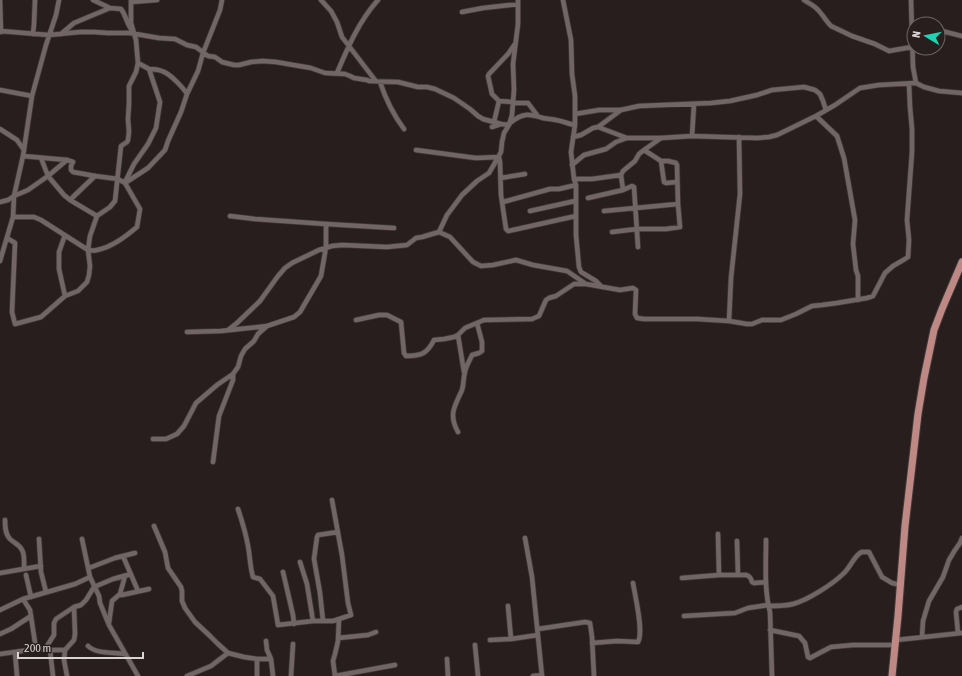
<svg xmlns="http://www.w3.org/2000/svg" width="962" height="676" viewBox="0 0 962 676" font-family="'Asap Condensed',sans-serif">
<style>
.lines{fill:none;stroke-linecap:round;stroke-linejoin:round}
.minor-casing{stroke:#3f3938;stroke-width:6}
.primary-casing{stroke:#3f3938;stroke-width:9}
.minor{stroke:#716665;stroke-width:4.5}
.primary{stroke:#be8884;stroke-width:7}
</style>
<rect width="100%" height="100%" fill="#271e1d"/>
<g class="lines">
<defs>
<path id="minor" d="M0 0 1 32
M93 0 110 8 121 9C126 15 126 22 131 29
M321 0 331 11 337 22 342 37 375 80
M563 0 571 40 572 74 575 96V125L571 152 574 179 576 185V235L579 267 581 272 596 281 602 287
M804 0C808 3 814 5 818 10 823 15 826 21 831 26L852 36 875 44 889 51 912 47
M911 0 913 67 916 83
M131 2 157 0
M462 12 483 8 518 4V3
M938 30 962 36
M0 31 49 35 80 32H94L108 33H130L159 38 175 39 187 45 196 47 208 56 215 57 222 62 234 65H239L251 62 263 61 276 62 311 68 325 73 345 74 350 76 354 78 367 80 369 81 398 82 418 87H427L435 89 454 98 470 109 478 116 483 119 501 124 509 125
M33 34 34 24 35 0
M61 34 74 23 110 8
M149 69C162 69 168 73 177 82 181 86 184 89 187 94
M337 73C348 47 359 21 378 0
M380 82C386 100 392 113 404 129
M0 90 32 96
M513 102 499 101 492 94 488 76 489 74 508 54 515 44
M513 103H528L537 115
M575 114 599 110H621L639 106 711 103 730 101 757 95 772 90 804 87 815 90 820 94 823 101 826 110
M816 116 837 136 844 158 855 220 853 244 856 270 858 276V300
M494 122 499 101
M510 123C523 112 529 114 543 118 548 119 552 119 556 120 563 121 568 124 575 125
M492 127 501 124
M598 127 627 138
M0 129 17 140 24 150
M692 136 694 104
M573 137 581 135 593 128 598 127 621 110
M416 150 476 158 499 157 500 162 501 195 506 229 508 231 513 230 576 216
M41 158 48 176 64 195 70 200 97 216
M661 161 664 182 666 183 677 182
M572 165 584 155 606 149 616 142 627 138H661L692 136 722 137 757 138 769 137 777 135 816 116 835 105 860 88 879 85 916 83 924 87 939 91 962 93
M621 175 623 190 632 186 634 187 638 247
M501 178 525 174
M574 179H592L621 175 623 171 635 161 639 154 644 150 661 138
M125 182 134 164 148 144 156 128 160 102 149 69 138 63
M125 183 148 168 165 150 168 141 181 112 187 94 198 71 203 53 220 10 222 0
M588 198 623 190
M70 200 73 197 95 176
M0 202 8 200 14 196 28 190 48 176 67 160
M503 202 550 189H559L576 185
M530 211 575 201
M604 211 678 204
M230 216 255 219 326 224 394 228
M13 217H34L41 220 88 250C91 250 94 251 97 250 112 247 125 237 137 227L140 209 125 183 118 179 95 176 73 172 71 170V166L73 162 67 160 23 156
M439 232 450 237 473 262 481 266 493 265 516 260 533 265 567 271 586 284
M612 232 637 229H666L680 227 678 204 677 165 676 163 668 161H661L644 150
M65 235 59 252V269L65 296
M7 238 15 243 12 312 15 324 41 317 65 296 78 291 87 282 89 275 90 266 88 250 90 236 97 216 110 207 115 201 121 146 127 142 128 140 129 132 128 119 129 104V86L136 72 138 63 136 40 131 23V0
M0 261 13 217 14 196 23 156 32 96 46 45 56 15 59 0
M356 320 379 315H387L401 322 404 353 406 356C421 356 427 354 434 340L444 339 454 337 458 335 465 328 484 320 532 319 539 316 546 300 549 298 556 296 574 284H586L620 290 633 288 636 290 635 314 637 318 644 319H697L729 321 747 324H752L762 320H781L796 314 812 306 822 305 837 303 867 298 873 296 885 273 893 266 905 259 908 257 909 240 907 220 912 152V129L910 107 909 84
M729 321 731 278 740 194 739 137
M228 330 237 323 260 301 278 276 285 268 292 263 319 250 332 246 342 245 387 247 407 245 416 238 422 237 439 232 447 215 462 195 477 181 489 173 496 161 501 152 502 142 504 133 509 125 512 115 514 90 513 64 518 24V0
M187 332 221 331 267 326
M458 335 464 372
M458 432C448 414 455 406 462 390 464 384 463 378 465 372 466 366 470 360 472 355L479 353 482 351V342L477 323
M153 439H166L177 434 184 426 196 403 217 385 233 374 238 367 241 356 245 349 254 341 258 334 267 326 294 317 300 312 321 276 326 247V224
M213 462 219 416 233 380V374
M332 500 342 555 348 603 351 615 339 619 338 641 335 654 333 661 335 676
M238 509C242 521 246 534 248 546 250 556 250 567 253 577L260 579 273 596 278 625 313 621H333L339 619
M5 520C5 526 5 534 10 539 14 543 19 544 22 550 25 555 24 563 24 569
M154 526 165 552 168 568 181 587 182 591V601L185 608 195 622 210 636 217 643 228 653 244 657 257 659H271
M718 534 719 575
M525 538 532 577 542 676
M39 539 41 572 46 592
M82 539 90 577 99 596 100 603 109 625 138 676
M766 540C766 564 764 589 770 612L772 676
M737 541 738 575
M123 556 138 591
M300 562 307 584 313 621
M89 568 115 558 135 553
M283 572 293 615 294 624
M0 573 41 566
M26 575 31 597
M682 578 719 575H746C750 576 751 578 752 582L754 583 766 582
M119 595H122L149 589
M23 599 30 610 36 649
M508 606 511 639
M768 606C776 606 785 606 793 604 808 600 833 584 844 573 850 568 855 554 862 552 863 552 868 552 869 552L882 577 892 583 901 585
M0 610 23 599 75 584 90 577
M684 616 735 613 748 608 768 605
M323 621 320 593 314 559 317 537 318 535 338 532
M109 623 112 601 120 594 125 576
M538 629 585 622 590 623 592 637 594 676
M770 630 799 636 805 643 808 657 810 658 831 647 853 645H896
M958 633 956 612 957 609 962 607
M0 634 11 629 31 616
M922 637 923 621 929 601 943 577 949 560 955 550 960 543 962 538
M338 638 368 635 376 632
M490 640 511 639 538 635
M896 640 962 633
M266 641 267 650 271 659 273 676
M592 643 617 641 638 642C644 632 635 596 633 583
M475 645 478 676
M88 646C96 654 113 652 125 654
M45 649 54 635V623L56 619 74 607 81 605 86 600 94 587 113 579 131 574
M50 650 53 676
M15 652 17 676
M0 654 36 649H45L50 650H65
M257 659V676
M447 659 448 676
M67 676 64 660 65 650 74 640 75 634 74 607
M187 676 211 666 228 653
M291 676 293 644
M335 676 395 665
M533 676 542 675"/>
<path id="primary" d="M892 676 898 616 905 526 918 414 924 378 934 330 942 309 962 262"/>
</defs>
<!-- minor casing -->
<use href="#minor" class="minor-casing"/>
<!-- primary casing -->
<use href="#primary" class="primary-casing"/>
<!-- minor -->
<use href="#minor" class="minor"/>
<!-- primary -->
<use href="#primary" class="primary"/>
</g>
<!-- north arrow -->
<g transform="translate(926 36) rotate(280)"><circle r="19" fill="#271e1d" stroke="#6e6665"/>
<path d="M0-3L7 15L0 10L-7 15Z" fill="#19d5b2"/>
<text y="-6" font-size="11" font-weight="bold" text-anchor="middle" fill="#d9d3d2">N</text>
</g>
<!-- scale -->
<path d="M18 652v6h125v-6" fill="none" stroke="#d9d3d2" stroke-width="2"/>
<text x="24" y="652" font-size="12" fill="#d9d3d2" stroke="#271e1d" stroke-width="3" paint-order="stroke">200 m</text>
</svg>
